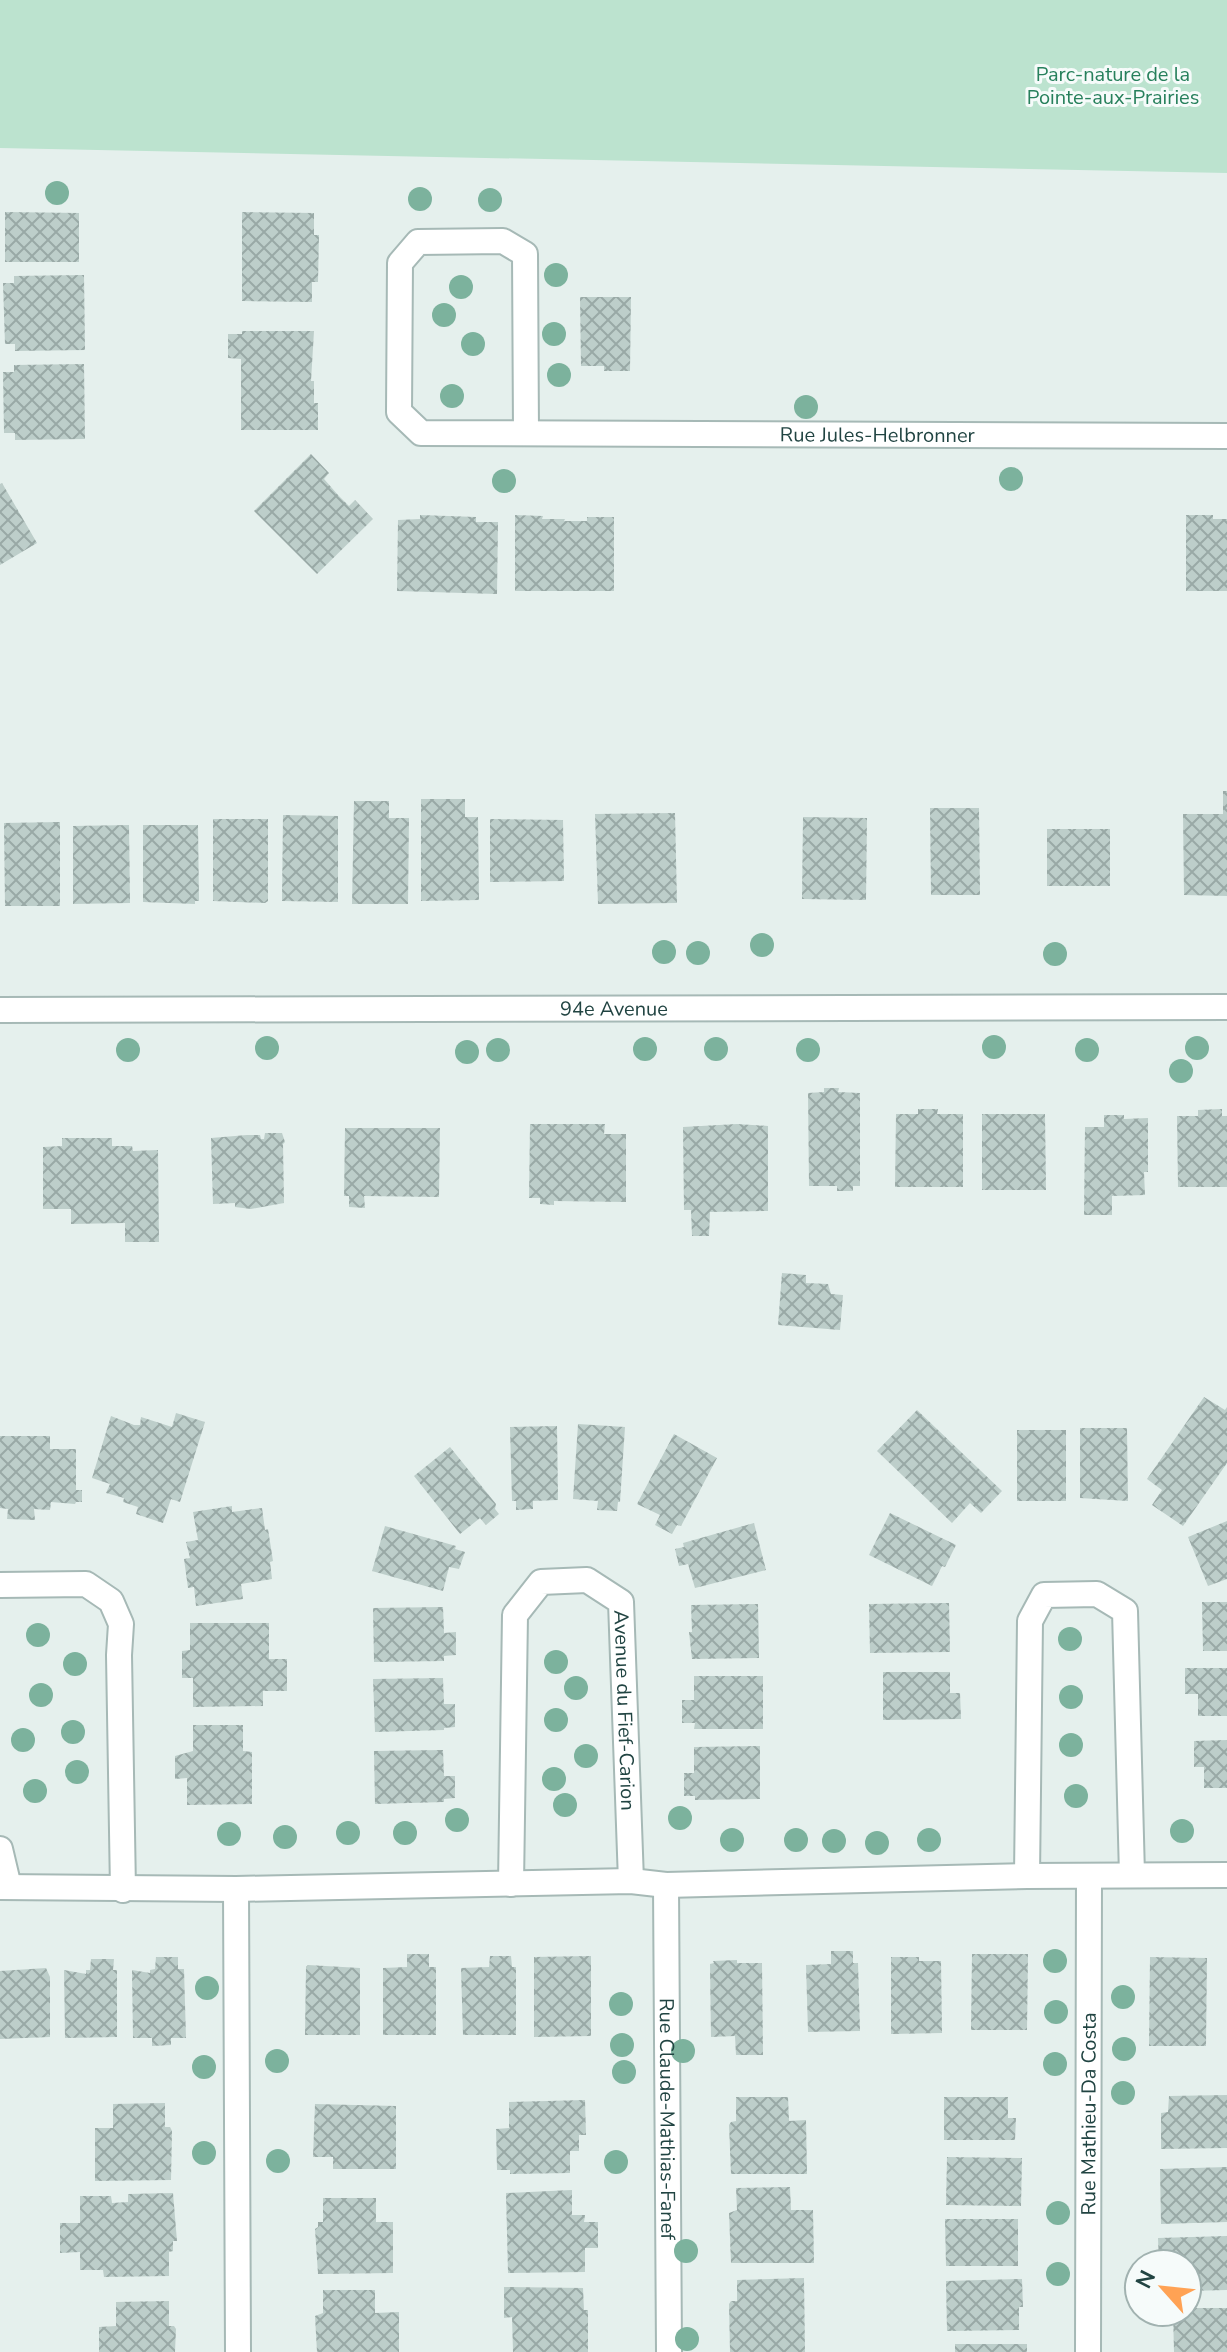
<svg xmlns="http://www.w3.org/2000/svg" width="1227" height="2352" viewBox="0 0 1227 2352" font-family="'Nunito Sans',sans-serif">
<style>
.green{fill:#bce3cf}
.building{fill:url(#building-cross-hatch)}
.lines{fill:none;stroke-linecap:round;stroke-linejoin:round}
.street-casing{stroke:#a6b9b6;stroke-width:28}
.street{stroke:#fff;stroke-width:24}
.tree{fill:#7cb29d}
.labels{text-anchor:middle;stroke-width:6;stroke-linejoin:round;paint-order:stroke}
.park-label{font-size:20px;fill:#27805c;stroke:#f6fbfa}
.street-label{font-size:20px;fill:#214442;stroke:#f6fbfa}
</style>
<defs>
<pattern id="building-cross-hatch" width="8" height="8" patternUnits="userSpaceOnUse" patternTransform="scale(2)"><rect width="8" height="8" fill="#bdceca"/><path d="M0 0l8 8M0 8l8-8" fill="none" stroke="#99a9a6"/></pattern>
</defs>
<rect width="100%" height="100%" fill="#e5f0ed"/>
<!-- green -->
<path class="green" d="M0 0H1227V173L0 148Z"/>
<!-- building -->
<path class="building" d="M5 212 79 213V262H5Z
M242 212 314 213V235H319L318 282H312V302L242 301Z
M84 275 85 350 15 351V344H5L3 283H14V276Z
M580 297H631L630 371H604V366H581Z
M242 331H314L311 381H314V403H318V430H241V359L228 358V334H242Z
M84 364 85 439 15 440V433H4L3 372H14V365Z
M311 454 329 473 324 479 338 495 349 506 355 500 373 519 317 574 254 511Z
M2 483 37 543 0 565V484Z
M420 515 476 517V522H498L497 594 397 591 398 520 420 519Z
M515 515 543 516 542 519H565L564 521H587V517H614V591H515Z
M1186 515H1213V519H1227V591H1186Z
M1223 791H1227V896L1184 895 1183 814H1223Z
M421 799H465V817H478L479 900 421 901Z
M354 801H389V818H409L408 904H352Z
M930 808H979L980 895H931Z
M675 813 677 903 598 904 595 814Z
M283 815 338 816V902L282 901Z
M803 817 867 818 866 900 802 899Z
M213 819H268V901L265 903 213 901Z
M490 819 563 820 564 881 490 882Z
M60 822V906H5L4 823Z
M129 825 130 903 73 904V826Z
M143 825H198L199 901H195V904L143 902Z
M1047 829H1110V886H1047Z
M824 1088H839L838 1092 860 1093V1186H853V1191H837V1186H809L808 1093 824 1092Z
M918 1109H938L937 1114H963V1187H895L896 1114H918Z
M1222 1109V1116H1227V1187H1178L1177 1116H1198V1110Z
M982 1114H1045L1046 1190H982Z
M1104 1115H1124V1119L1148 1118V1172H1144L1145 1195 1112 1196V1215H1084L1085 1127H1104Z
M530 1124H605L604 1134H626V1202L554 1201V1205L540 1204V1198H529Z
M737 1124 768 1126V1211L710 1212 709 1236H692L691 1210H684L683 1127Z
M345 1128H440L439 1197 364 1196 365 1208 349 1207V1196H344Z
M265 1133H282L285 1142 283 1144 284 1203 251 1209 235 1207V1203L213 1204 211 1138 247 1135H260L261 1139H264Z
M62 1138H112V1146H132L133 1151 158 1150 159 1242H125V1223L71 1224V1209H43V1147L62 1146Z
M782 1273 806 1275V1283L828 1284 831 1294 843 1295 840 1330 778 1325Z
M1204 1397 1225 1410 1227 1407V1463L1183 1526 1152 1505 1162 1490 1147 1479Z
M917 1410 1002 1491 981 1513 970 1503 952 1523 877 1451Z
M176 1413 205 1422 180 1502 171 1499 163 1523 136 1514 138 1507 123 1502 124 1498 106 1493 110 1484 92 1478 111 1416 134 1425H140L141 1417 172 1427Z
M578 1424 625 1427 620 1502H618L617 1511 597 1510 598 1501 573 1499Z
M557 1426 558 1500 533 1501V1509L516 1510V1501H512L510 1427Z
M1080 1428H1127L1128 1501 1080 1498Z
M1017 1430H1066V1501H1017Z
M674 1434 717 1458 681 1526 677 1525 672 1534 655 1525 660 1515 637 1504Z
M0 1436H50V1449H76V1490H82V1502H76L75 1504 51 1502 50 1510 34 1509 35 1520 7 1519 8 1509 0 1508Z
M450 1447 496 1504 495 1509 499 1514 486 1525 480 1518 460 1534 414 1476Z
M232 1506V1512L262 1508 265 1530 268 1529 273 1561 270 1562 272 1579 241 1584 243 1599 196 1606 194 1587 188 1588 184 1559 190 1558 186 1542 198 1540 193 1512Z
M890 1513 956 1545 945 1567 942 1566 932 1586 869 1555Z
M1227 1521V1579L1208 1586 1188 1537Z
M754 1523 766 1570 695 1588 688 1564 679 1566 675 1549 684 1547 683 1543Z
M385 1526 456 1546 455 1549 465 1552 459 1569 449 1567 443 1591 372 1571Z
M1202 1602H1227V1651H1203Z
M949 1603 950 1652 870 1653 869 1604Z
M758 1604 759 1658 692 1659 689 1632H692L691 1605Z
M443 1607 444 1633 456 1632V1655L444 1656V1661L374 1662 373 1608Z
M190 1623H269V1659H287V1691H263V1706L193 1707V1678H182V1651L190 1650Z
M1185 1668H1227V1716H1198V1694H1185Z
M883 1672H950V1693H960L961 1719 883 1720Z
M694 1676H763V1729H694L695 1723H682V1700H694Z
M443 1678 444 1704H455V1727L444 1728V1730L375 1732 373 1679Z
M193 1725H243V1751L252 1752V1804L187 1805V1778L175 1779V1756L193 1751Z
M1227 1740V1788H1204V1767H1194V1741Z
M760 1746V1799L695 1800V1796H684V1773H694V1747Z
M443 1750 444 1776H455V1798L444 1799V1802L375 1804 374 1751Z
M831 1951H853V1963H858L860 2031 808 2032 806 1965 831 1964Z
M407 1954H429V1967H436V2035H383V1968L407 1967Z
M972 1954H1028L1027 2030H971Z
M490 1956H511L512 1967H516V2035H463L461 1968 489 1967Z
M591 1956V2036L534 2037V1957Z
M156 1957H178V1969H184L186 2038H171V2045L152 2046V2038H133L132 1970 150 1973V1970L155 1969Z
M891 1957H919V1961H941L942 2033 891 2034Z
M1150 1957 1207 1958 1206 2046H1149Z
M91 1959H114L113 1970H117V2037L65 2038 64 1970 86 1974V1970H90Z
M737 1960V1963H762L763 2055H736L735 2036 711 2037 710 1964 714 1963 713 1961Z
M308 1965 360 1968V2035H305L306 1967Z
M46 1968 50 1977V2037L0 2039V1971Z
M1227 2095V2148L1161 2149V2113L1168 2112 1169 2096Z
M736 2097H788L789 2121 806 2120 807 2174H731L729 2125 731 2122 736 2121Z
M944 2097H1008V2118H1016L1015 2140H944Z
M585 2100 586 2135H579V2151H570V2173L510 2174V2170H497L496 2129 509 2128V2102Z
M165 2103V2127H170L172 2131 171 2180 95 2181V2128H113V2104Z
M315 2104 396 2106V2169H333V2157H313Z
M947 2157 1022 2158 1021 2206 946 2205Z
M1227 2167V2222L1161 2224 1160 2169Z
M790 2187 791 2210H813L814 2263H731L729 2213 737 2210 736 2188Z
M572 2190V2215H585L584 2222H598V2248H585V2272L508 2273 506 2193Z
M173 2193 177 2241H173V2251L169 2252V2276L104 2277 103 2270H80V2252L60 2253V2223H80V2196H111L112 2203 128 2202V2194Z
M323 2198H376V2222H393V2273L318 2274 315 2229 318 2227V2222H323Z
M945 2219H1018V2266H946Z
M1227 2236V2290L1187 2291V2264H1159L1158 2238Z
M804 2278 805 2352H730L729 2304 731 2301H737V2280Z
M1022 2279 1023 2307H1019V2330L947 2331 946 2281Z
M504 2287 583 2288 584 2310H588V2352H513L512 2317 504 2318Z
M323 2290H375V2313L399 2312V2352H317L315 2316 323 2313Z
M169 2301V2326H174L176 2329 175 2352H99V2327L116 2326V2302Z
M1187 2308H1227V2352H1174L1173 2312H1187Z
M955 2344H1027V2352H955Z"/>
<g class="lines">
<defs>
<g id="street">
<path id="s1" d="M526 432 525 254 503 241 418 242 400 263 399 412 421 433 1227 436"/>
<path id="s2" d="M0 1010 1227 1007"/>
<path d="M0 1585 86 1584 111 1601 121 1624 119 1655 123 1890"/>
<path d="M0 1849 9 1887"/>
<path d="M1027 1876 1030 1621 1044 1595 1097 1594 1125 1611 1132 1875"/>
<path id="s3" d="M511 1884 515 1615 541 1582 587 1580 621 1602 631 1881"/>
<path id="s4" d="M666 1885 669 2352"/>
<path d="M0 1887 236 1889 631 1881 666 1885 1027 1876 1227 1875"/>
<path d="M236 1889 238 2352"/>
<path id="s5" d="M1088 2352 1089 1877"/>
</g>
</defs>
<!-- street casing -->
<use href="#street" class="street-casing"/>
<!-- street -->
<use href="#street" class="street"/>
</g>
<!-- trees -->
<g class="tree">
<circle cx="57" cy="193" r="12"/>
<circle cx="420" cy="199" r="12"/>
<circle cx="490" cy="200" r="12"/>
<circle cx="556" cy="275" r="12"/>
<circle cx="461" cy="287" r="12"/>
<circle cx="444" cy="315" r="12"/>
<circle cx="554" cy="334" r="12"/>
<circle cx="473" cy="344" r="12"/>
<circle cx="559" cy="375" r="12"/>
<circle cx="452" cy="396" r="12"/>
<circle cx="806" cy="407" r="12"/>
<circle cx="1011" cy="479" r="12"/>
<circle cx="504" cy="481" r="12"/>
<circle cx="762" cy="945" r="12"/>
<circle cx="664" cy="952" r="12"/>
<circle cx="698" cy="953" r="12"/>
<circle cx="1055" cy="954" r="12"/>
<circle cx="994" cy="1047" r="12"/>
<circle cx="267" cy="1048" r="12"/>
<circle cx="1197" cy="1048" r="12"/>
<circle cx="645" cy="1049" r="12"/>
<circle cx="716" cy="1049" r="12"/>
<circle cx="128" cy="1050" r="12"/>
<circle cx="498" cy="1050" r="12"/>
<circle cx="808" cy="1050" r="12"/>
<circle cx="1087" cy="1050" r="12"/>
<circle cx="467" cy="1052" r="12"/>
<circle cx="1181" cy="1071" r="12"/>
<circle cx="38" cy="1635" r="12"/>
<circle cx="1070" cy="1639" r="12"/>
<circle cx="556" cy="1662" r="12"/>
<circle cx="75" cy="1664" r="12"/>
<circle cx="576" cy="1688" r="12"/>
<circle cx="41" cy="1695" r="12"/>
<circle cx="1071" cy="1697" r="12"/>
<circle cx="556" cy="1720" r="12"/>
<circle cx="73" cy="1732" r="12"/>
<circle cx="23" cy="1740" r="12"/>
<circle cx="1071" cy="1745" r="12"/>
<circle cx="586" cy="1756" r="12"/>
<circle cx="77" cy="1772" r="12"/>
<circle cx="554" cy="1779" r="12"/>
<circle cx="35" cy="1791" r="12"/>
<circle cx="1076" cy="1796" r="12"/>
<circle cx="565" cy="1805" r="12"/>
<circle cx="680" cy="1818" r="12"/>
<circle cx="457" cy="1820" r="12"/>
<circle cx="1182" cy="1831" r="12"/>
<circle cx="348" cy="1833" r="12"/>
<circle cx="405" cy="1833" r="12"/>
<circle cx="229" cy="1834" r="12"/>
<circle cx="285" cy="1837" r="12"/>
<circle cx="732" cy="1840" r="12"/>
<circle cx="796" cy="1840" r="12"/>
<circle cx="929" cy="1840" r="12"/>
<circle cx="834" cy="1841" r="12"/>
<circle cx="877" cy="1843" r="12"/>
<circle cx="1055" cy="1961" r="12"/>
<circle cx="207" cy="1988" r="12"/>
<circle cx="1123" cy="1997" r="12"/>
<circle cx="621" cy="2004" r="12"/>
<circle cx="1056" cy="2012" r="12"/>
<circle cx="622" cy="2045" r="12"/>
<circle cx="1124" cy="2049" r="12"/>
<circle cx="683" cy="2051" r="12"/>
<circle cx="277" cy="2061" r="12"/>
<circle cx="1055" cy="2064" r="12"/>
<circle cx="204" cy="2067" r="12"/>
<circle cx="624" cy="2072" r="12"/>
<circle cx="1123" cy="2093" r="12"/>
<circle cx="204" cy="2153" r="12"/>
<circle cx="278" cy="2161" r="12"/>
<circle cx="616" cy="2162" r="12"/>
<circle cx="1058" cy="2213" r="12"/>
<circle cx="686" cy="2251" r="12"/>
<circle cx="1058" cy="2274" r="12"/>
<circle cx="687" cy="2339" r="12"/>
</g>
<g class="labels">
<!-- park labels -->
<g class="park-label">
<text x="1113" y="81">Parc-nature de la<tspan x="1113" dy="23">Pointe-aux-Prairies</tspan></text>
</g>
<!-- street labels -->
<g class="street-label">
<text dy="7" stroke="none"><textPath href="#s1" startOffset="952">Rue Jules-Helbronner</textPath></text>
<text dy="7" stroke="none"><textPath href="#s2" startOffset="614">94e Avenue</textPath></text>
<text dy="7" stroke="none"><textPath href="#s3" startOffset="506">Avenue du Fief-Carion</textPath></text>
<text dy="7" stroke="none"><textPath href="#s5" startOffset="238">Rue Mathieu-Da Costa</textPath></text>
<text dy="7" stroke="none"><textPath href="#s4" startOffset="234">Rue Claude-Mathias-Fanef</textPath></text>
</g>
</g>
<!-- north arrow -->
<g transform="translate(1163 2288) rotate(297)"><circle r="38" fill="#f6fbfa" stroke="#a1b2b0" stroke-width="2"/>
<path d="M0-6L14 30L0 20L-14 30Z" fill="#ffa254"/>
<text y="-12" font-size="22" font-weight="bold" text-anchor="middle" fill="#214442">N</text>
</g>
</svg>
